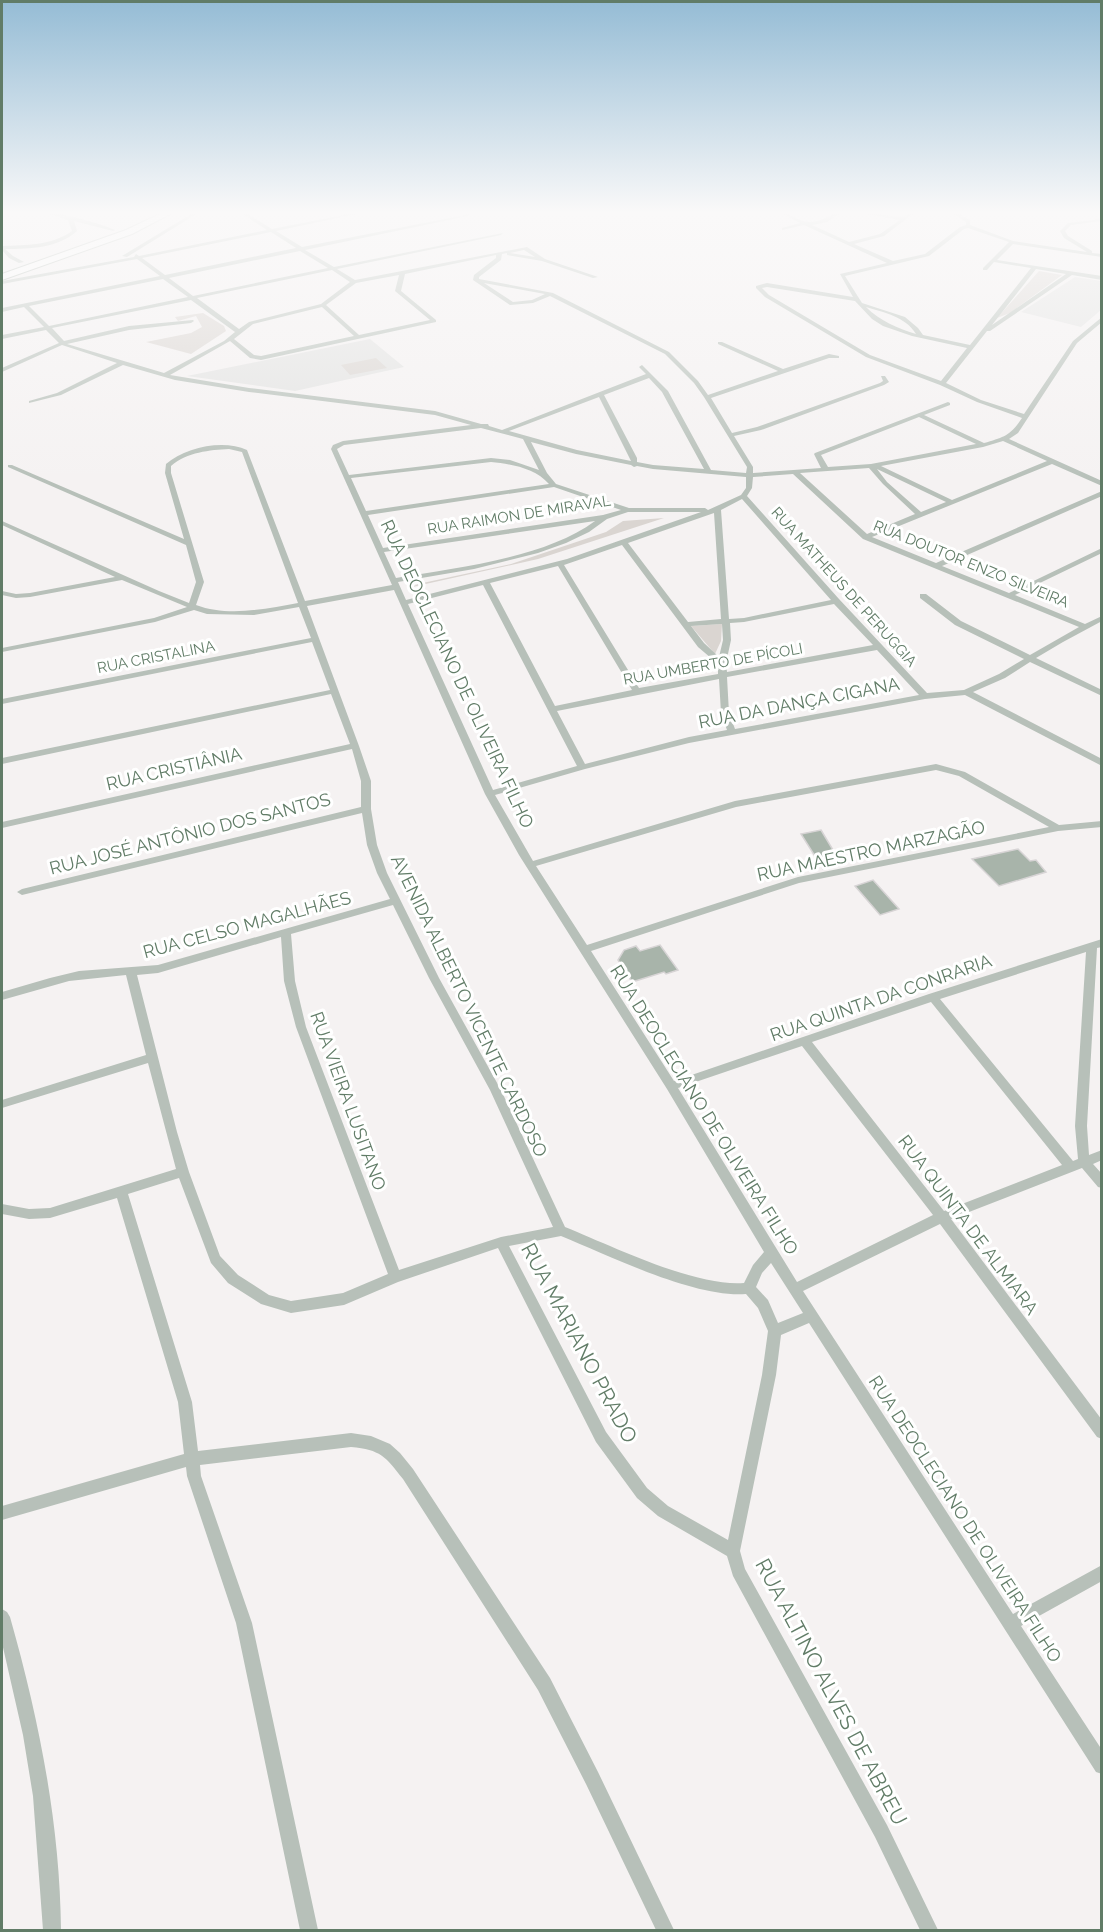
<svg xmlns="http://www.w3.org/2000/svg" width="1103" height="1932" viewBox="0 0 1103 1932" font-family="Raleway,sans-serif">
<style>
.built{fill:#e3e3e2}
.green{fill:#dad5d1}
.building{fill:#a8b4aa;stroke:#d7d4d5;stroke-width:1.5}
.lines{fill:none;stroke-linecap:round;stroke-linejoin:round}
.major-casing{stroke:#abb5ad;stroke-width:2}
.minor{fill:#b7c0b9;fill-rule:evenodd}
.major{fill:#fff;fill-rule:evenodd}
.labels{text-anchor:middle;stroke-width:6;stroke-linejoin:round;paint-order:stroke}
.far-street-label{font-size:15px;fill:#617c67;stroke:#fff}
.street-label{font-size:18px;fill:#617c67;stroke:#fff}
.near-street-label{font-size:21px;fill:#617c67;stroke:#fff}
</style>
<rect width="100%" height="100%" fill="#f5f2f2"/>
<!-- built -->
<path class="built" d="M1075 277 1101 281V310L1081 327 1021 312Z
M370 339 404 367 295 391 187 376Z"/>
<!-- green -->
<path class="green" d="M1039 271 1062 275 1010 313 997 318Z
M203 313 224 326 226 331 191 354 146 342 191 333 202 327 196 316 178 321 175 317Z
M376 358 387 368 350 375 341 365Z
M664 518 538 559 412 587 418 584 511 564 606 532 623 521Z
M722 624 721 641 715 654 691 626Z"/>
<!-- building -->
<path class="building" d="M821 830 842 865 823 869 801 834Z
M1018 849 1030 861 1036 860 1046 872 999 886 972 859Z
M873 880 899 909 880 915 855 886Z
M660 945 678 970 666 974 664 972 632 982 618 960 624 950 636 946 640 951Z"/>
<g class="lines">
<defs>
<path id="major" d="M162 213H172L132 234 2 280V274L126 230Z"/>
</defs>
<!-- major casing -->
<use href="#major" class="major-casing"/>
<!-- minor -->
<path class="minor" d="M47 213C59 212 103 224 115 230L113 231 74 221 77 231C58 248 30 249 5 249L13 256 24 262 19 263 9 258 2 250V246C26 245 51 246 72 231L68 220Z
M193 213H198L127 257 122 256Z
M241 213H246L272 229 354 213H361L276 231 302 247 470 214 468 216 305 250 334 267 503 233 501 235 337 269 355 280 527 247 545 259 598 277 593 278 542 261 507 255V253L502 254 501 260 479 277V279L553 293 669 352 698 381 708 395 778 371 718 344V342H722L783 369 829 354 839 356V358H829L711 398 732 433 757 427 880 383 883 381 881 376H885L889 382 884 385 761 430 734 436 753 467V473L821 468 814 454 815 453 948 402 950 403V405L924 415 984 443C1004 437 1010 436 1022 418L977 402 940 385 866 357 765 297 756 288V286L767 283 853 297 840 274 887 263 804 225 782 230V228L800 223 781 213C791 213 799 222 808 222 821 223 830 213 841 213L827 222 812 225 849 242 880 234 900 220 867 214 865 213 903 217 910 213H914L884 236 854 244 893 261 925 254 960 227 966 225V222L952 213H957L970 220V225L1013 241 1087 252 1064 238 1060 231 1068 223 1102 219 1101 221 1071 225 1065 231 1068 236 1092 251V253L1102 254V257L1013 244 997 260 1102 276V280L1072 275 990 331H987L946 383 981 400 1024 414 1073 341 1102 317V322L1077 343 1018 433 1009 439 1102 481V486L1052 464 872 537 936 563 1102 491V496L942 566 1009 593 1102 548V553L1015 595 1085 624 1102 616V621L1063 642 1036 658 1102 690V696L1030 662 1005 678 973 692 1102 759V766L965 695 925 699 689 743 585 769 495 795 533 861 735 801 936 764 965 772 1059 825 1102 821V827L1058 831 799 883 591 951 674 1081 929 994 1102 939V947L1097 948 1087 1126 1089 1155 1102 1150V1160L1093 1164 1102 1174V1188L1098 1187 1082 1168 951 1219 1102 1420V1439L1097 1437 940 1224 803 1291 1013 1614 1102 1565V1581L1021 1626 1102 1750V1774L1096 1772 809 1323 781 1335 776 1375 740 1551 745 1569 887 1825 938 1930H920L875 1837 733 1576 727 1556 658 1516 637 1498 596 1442 498 1248 398 1282 344 1305 291 1313 261 1304 228 1283 211 1263 179 1178 128 1194 192 1402 198 1451 351 1433 371 1436 390 1444 400 1453 413 1469 550 1678 598 1772 674 1930H656L586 1784 538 1690 403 1479C385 1456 381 1450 351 1447L200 1465 201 1476 252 1623 318 1930H300L236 1623 187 1476 186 1467 2 1520V1506L184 1454 178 1402 117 1198 50 1218 29 1219 2 1214V1204L29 1209 50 1208 176 1169 148 1063 2 1108V1100L146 1055 126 975 69 981 2 1000V992L50 978 79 971 158 965 390 899 377 873 367 845 362 813 22 895 17 892 22 889 361 807V781L352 749 2 828V822L350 744 331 694 2 764V758L330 690 312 642 2 704V699L311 638 299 607 254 615 207 614 194 610 155 622 2 652V648L154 618 187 607 122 580 30 597 16 598 2 595V591L16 594 30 593 115 577 2 525V521L159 591 189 603 196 582 186 545 8 467V465H12L184 539 165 473 166 464C185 447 224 439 247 450L305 601 392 585 331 449 333 445 343 441 471 425 435 415 249 392 175 380 123 365 61 395 29 403V401L57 393 117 363 62 345 2 372V368L59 343 46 330 2 339V335L44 327 24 307 2 312V308L160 276 137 259 2 284V281L134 257 136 254 139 256 267 230ZM968 228 1009 242 983 268V270H987L994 262 1031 268 970 345 923 335 918 328 905 317 862 303 845 276 929 256 964 229ZM271 232 296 248 165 275 142 258ZM524 250 535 257 510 253ZM300 251 328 268 193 296 169 278ZM496 255V258L474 275 473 280 510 305 533 303 550 296 665 354 694 383 704 397 747 467 746 473 711 470 668 391 642 365 639 367 646 374 502 430 489 426 488 424H481L435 411 249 388 170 375 230 341 250 358 261 360 436 322V320L401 291 405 274ZM1036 269 1066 274 992 325ZM332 270 350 282 321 304 249 322 239 329 197 298ZM399 275 395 291 430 320 359 335 326 305 356 283ZM163 279 188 297 49 326 29 306ZM484 283 545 294 532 300 513 302ZM767 287 855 301 872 319 883 326 912 336 967 348 941 381 870 355 769 295 762 288ZM191 300 235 332 224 341 164 373 67 344 129 330 191 323 194 321 193 320 129 326 64 341 52 328ZM322 307 354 336 261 356 254 355 234 339 253 324ZM866 307C883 312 906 317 916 334 897 328 880 321 866 307ZM649 378 662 392 704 469 653 465 637 462V458L604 395ZM599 397 631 461 577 450 509 431ZM919 417 976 444 871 464 828 467 821 455ZM481 428 523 439 539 470 510 460 491 458 349 475 337 449 344 445ZM1003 441 1047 461 952 500 881 466 983 447ZM531 442 576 454 631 465 634 467 637 466 653 469 746 477V488L741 495 708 510 705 508H629L556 484 547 473ZM229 449 242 452 298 603C265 609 228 617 196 605L204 582 171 473V466C187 452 210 450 229 449ZM491 462C511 464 535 468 549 484L366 511 351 478ZM869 468 883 484 915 514 867 534 800 473ZM877 469 946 502 921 512 887 482ZM793 474 863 539 1079 627 1030 655 961 621 926 594H920V598L955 625 1024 659 999 674 964 690 927 693 839 599 747 496 752 488 753 477ZM554 487 621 510 603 515 383 548 368 515ZM742 499 831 600 744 618 729 619 721 510ZM628 512H701L567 559 406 600 398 582 474 569 538 553 566 543 589 532 607 519ZM714 513 721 619 688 622 628 543ZM595 521C545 558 457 568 396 578L384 552ZM622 545 698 647 718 664V674L639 688 564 565ZM558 566 632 690 555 706 490 583ZM483 585 577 766 493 790 408 604ZM394 590 485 794 519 855 667 1089 764 1252 753 1265 744 1283C695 1287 612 1246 565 1227L501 1090 439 978 387 873 377 845 371 809V781L359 746 307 606ZM834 604 873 645 727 672 726 663 731 640 730 623 744 622ZM722 624 723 640 719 657 704 643 691 626ZM877 650 919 695 735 729 729 713 727 677ZM719 679 721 713 727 730 689 737 585 764 557 711ZM936 770 959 776 1049 827 798 877 587 945 536 866 736 807ZM393 905 429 978 490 1090 553 1227 501 1237 399 1270 306 1027 295 981 291 934ZM281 937 284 981 296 1027 388 1274 343 1293 291 1301 269 1295 238 1275 220 1256 189 1172 177 1132 137 975 158 973ZM1086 952 1075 1126 1078 1159 1073 1161 940 999ZM931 1002 1062 1165 944 1211 812 1042ZM802 1046 933 1215 797 1282 678 1088ZM561 1236C610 1256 694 1298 746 1294L758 1308 768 1331 762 1375 728 1540 668 1506 647 1488 606 1432 509 1246ZM771 1263 803 1313 778 1323 768 1300 756 1287 762 1273Z
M2 1609 7 1612 10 1617C39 1719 60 1824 61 1930H43L33 1796 23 1735 2 1643Z"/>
<!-- major -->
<use href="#major" class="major"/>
</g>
<!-- sky -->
<linearGradient id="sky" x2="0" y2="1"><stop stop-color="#95bcd5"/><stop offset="0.44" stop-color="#faf9f9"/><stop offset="1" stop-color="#faf9f9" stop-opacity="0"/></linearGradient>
<rect width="1103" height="483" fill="url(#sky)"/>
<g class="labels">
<!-- far-street labels -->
<g class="far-street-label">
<text transform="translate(519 515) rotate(-9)" y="5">RUA RAIMON DE MIRAVAL</text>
<text transform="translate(971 564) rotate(22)" y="5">RUA DOUTOR ENZO SILVEIRA</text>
<text transform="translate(844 587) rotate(48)" y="5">RUA MATHEUS DE PERUGGIA</text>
<text transform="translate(156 657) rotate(-11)" y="5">RUA CRISTALINA</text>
<text transform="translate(713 664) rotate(-10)" y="5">RUA UMBERTO DE PÍCOLI</text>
</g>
<!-- street labels -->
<g class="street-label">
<text transform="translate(457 674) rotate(65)" y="6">RUA DEOCLECIANO DE OLIVEIRA FILHO</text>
<text transform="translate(799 703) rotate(-11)" y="6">RUA DA DANÇA CIGANA</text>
<text transform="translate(174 769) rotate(-13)" y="6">RUA CRISTIÂNIA</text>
<text transform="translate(190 834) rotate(-14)" y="6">RUA JOSÉ ANTÔNIO DOS SANTOS</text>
<text transform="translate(871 851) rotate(-12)" y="6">RUA MAESTRO MARZAGÃO</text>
<text transform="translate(247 925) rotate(-15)" y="6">RUA CELSO MAGALHÃES</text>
<text transform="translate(881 998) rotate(-19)" y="6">RUA QUINTA DA CONRARIA</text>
<text transform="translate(469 1006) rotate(64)" y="6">AVENIDA ALBERTO VICENTE CARDOSO</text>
<text transform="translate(348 1101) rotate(70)" y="6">RUA VIEIRA LUSITANO</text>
<text transform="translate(704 1110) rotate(58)" y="6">RUA DEOCLECIANO DE OLIVEIRA FILHO</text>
<text transform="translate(968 1225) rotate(53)" y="6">RUA QUINTA DE ALMIARA</text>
<text transform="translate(965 1519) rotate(57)" y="6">RUA DEOCLECIANO DE OLIVEIRA FILHO</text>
</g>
<!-- near-street labels -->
<g class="near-street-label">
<text transform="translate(579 1343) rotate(62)" y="7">RUA MARIANO PRADO</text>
<text transform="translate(831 1692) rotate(62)" y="7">RUA ALTINO ALVES DE ABREU</text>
</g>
</g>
<!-- border -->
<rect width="1103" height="1932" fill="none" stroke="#617c67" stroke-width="6"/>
</svg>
